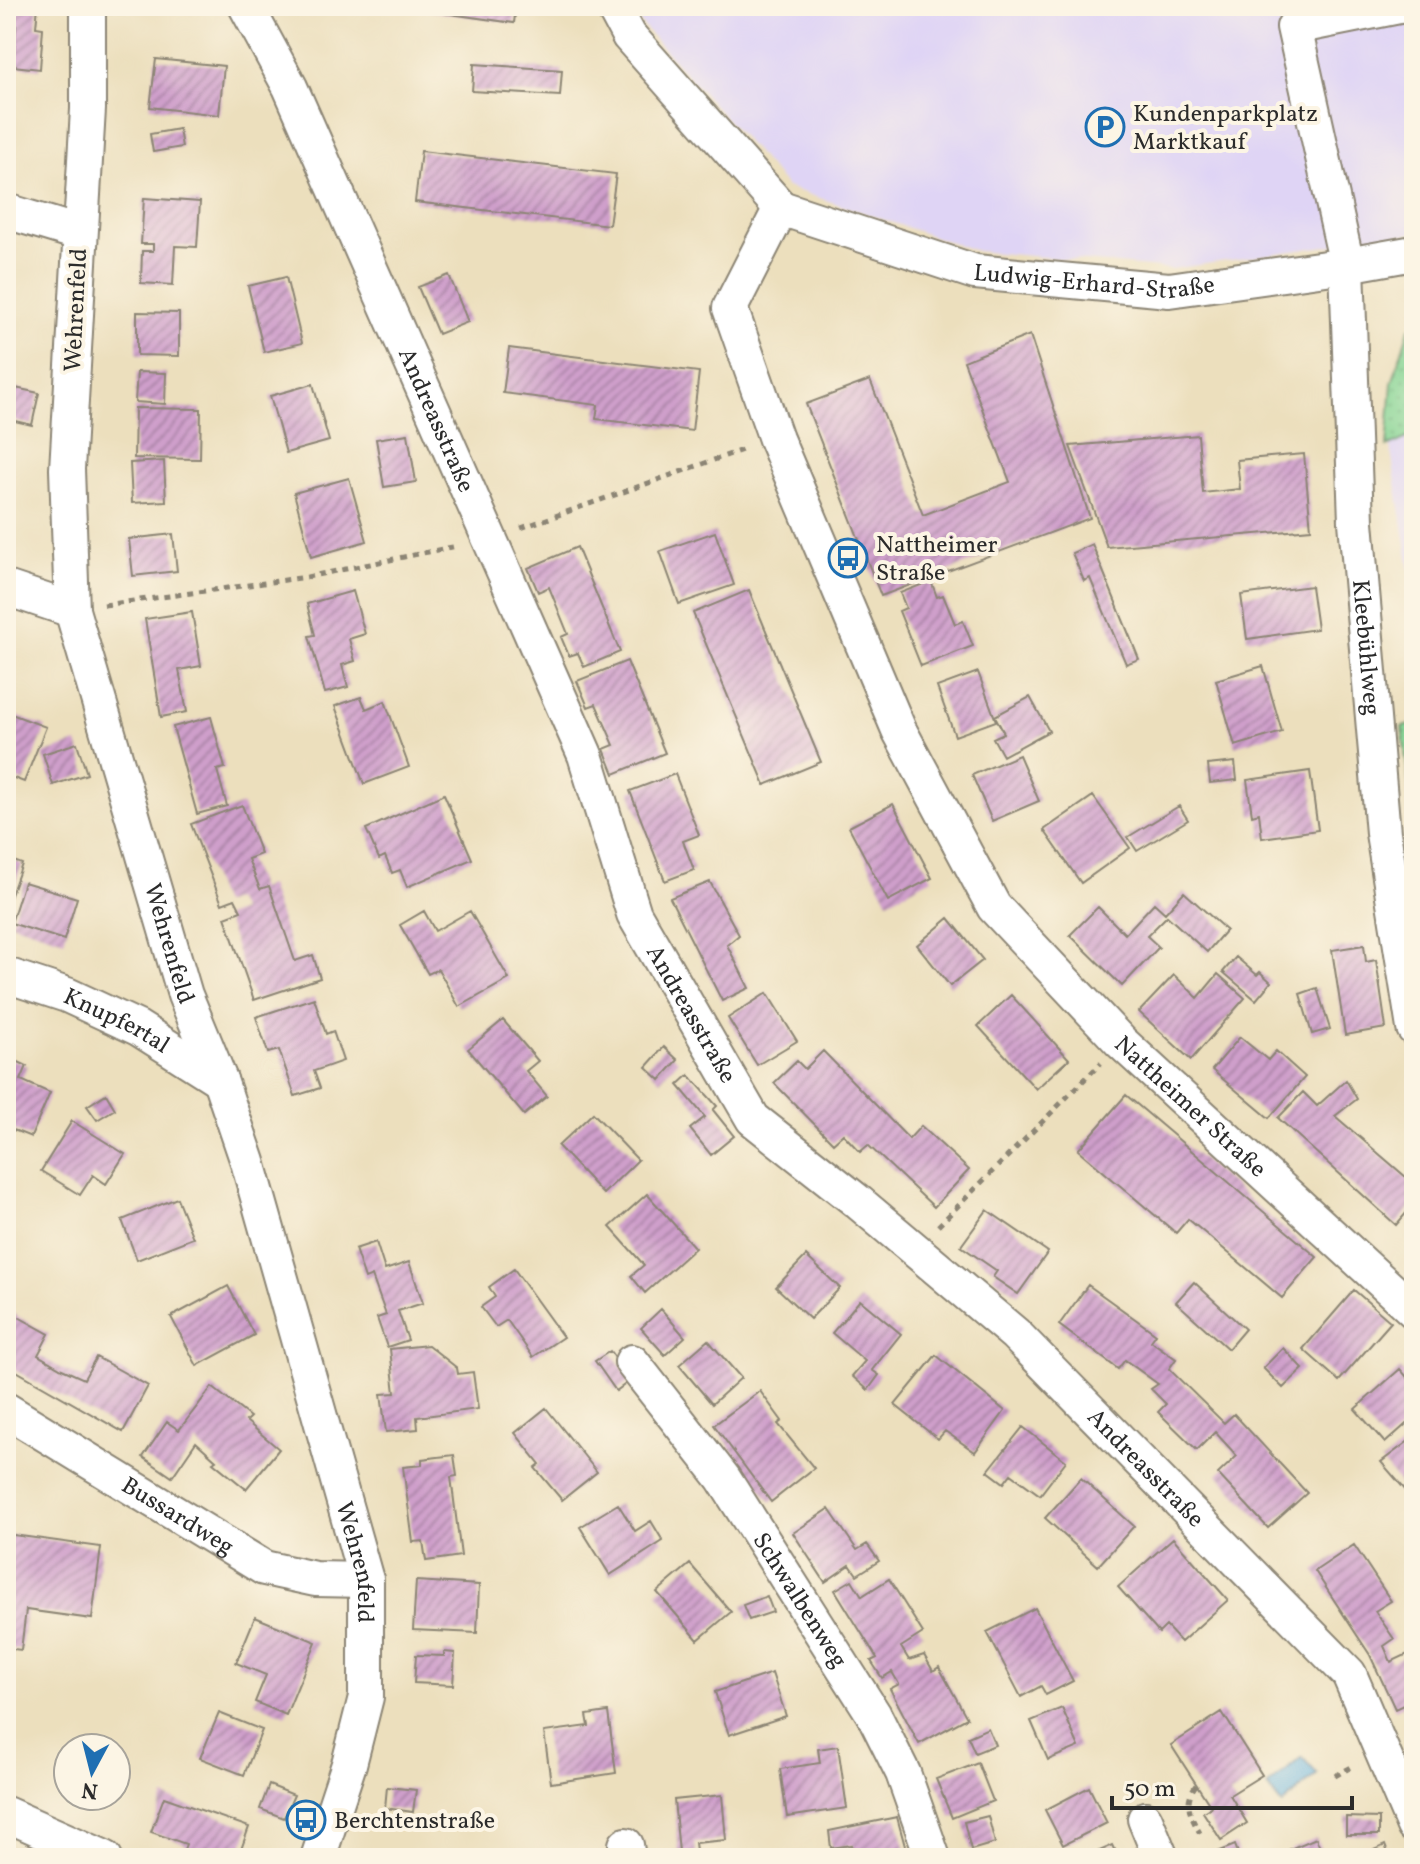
<svg xmlns="http://www.w3.org/2000/svg" width="1420" height="1864" viewBox="0 0 1420 1864" font-family="Vollkorn,serif">
<style>
.built{fill:#dfd4f5}
.grass{fill:url(#grass-dots);stroke:#58805f;stroke-width:2}
.water{fill:#64b1dd;stroke:#486e84;stroke-width:2}
.building{fill:url(#building-hatch)}
.lines{fill:none;stroke-linecap:round;stroke-linejoin:round}
.minor-casing{stroke:#8c8574;stroke-width:38}
.path{stroke:#8c8574;stroke-width:5;stroke-dasharray:6 6;stroke-linecap:butt}
.minor{stroke:#fff;stroke-width:34}
.labels{text-anchor:middle;stroke-width:8;stroke-linejoin:round;paint-order:stroke}
.poi-label{font-size:24px;fill:#2b2b2b;stroke:#fcf5e5;text-anchor:start}
.street-label{font-size:24px;fill:#2b2b2b;stroke:#fcf5e5}
</style>
<defs>
<pattern id="grass-dots" width="8" height="8" patternUnits="userSpaceOnUse" patternTransform="scale(2)"><rect width="8" height="8" fill="#84d493"/><path d="M2 2h.1M6 6h.1" fill="none" stroke="#72b67f" stroke-width="1.8" stroke-linecap="round"/></pattern>
<pattern id="building-hatch" width="6" height="6" patternUnits="userSpaceOnUse" patternTransform="scale(2)"><rect width="6" height="6" fill="#cf9fcb"/><path d="M-1 1l2-2M0 6l6-6M5 7l2-2" fill="none" stroke="#a882a5"/></pattern>
</defs>
<rect width="100%" height="100%" fill="#fcf5e5"/>
<filter id="ink" filterUnits="userSpaceOnUse"><feTurbulence type="fractalNoise" baseFrequency=".0125" numOctaves="2"/><feDisplacementMap in="SourceGraphic" scale="16" xChannelSelector="R" yChannelSelector="G"/><feConvolveMatrix kernelMatrix="1 2 1 2 8 2 1 2 1" color-interpolation-filters="sRGB"/></filter>
<filter id="wash" filterUnits="userSpaceOnUse"><feTurbulence type="fractalNoise" baseFrequency=".006" numOctaves="4" result="noise"/><feDisplacementMap in="SourceGraphic" scale="32" xChannelSelector="R" yChannelSelector="G"/><feGaussianBlur stdDeviation="1.8" result="paint"/><feColorMatrix in="noise" values="0 0 0 0 0 0 0 0 0 0 0 0 0 0 0 0 0 1.4 0 .05"/><feComposite in="paint" operator="in"/></filter>
<g filter="url(#wash)">
<rect width="100%" height="100%" fill="#ecdfbd"/>
<!-- built -->
<path class="built" d="M630 6H1414V233L1171 269 977 251 787 187 638 20Z
M1414 338V595L1388 433Z"/>
<!-- grass -->
<path class="grass" d="M1414 326V435L1387 447 1392 383 1409 329Z
M1414 724V824L1402 727Z"/>
<!-- water -->
<path class="water" d="M1302 1757 1317 1774 1282 1805 1267 1787Z"/>
<g id="blocks">
<!-- building -->
<path class="building" d="M10 6H38L36 27 43 28 40 69 13 66 16 25 8 24Z
M394 6H516L514 23Z
M156 59 224 66 219 115 150 107Z
M474 64 562 70 560 96 472 91Z
M179 129 182 147 153 152 150 134Z
M421 151 616 174 609 225 415 202Z
M144 198 200 202 197 247 175 246 173 285 141 283 142 251H153V244H141Z
M449 275 468 322 438 334 418 287Z
M286 277 302 343 264 352 248 286Z
M137 312 179 313V356L137 355Z
M1030 335 1090 518 881 596 806 404 870 380 923 515 1010 482 964 361Z
M509 348 699 372 692 431 596 419 598 405 503 393Z
M137 372 166 373 165 404 135 402Z
M313 384 329 441 286 453 270 396Z
M6 386 39 393 32 425 6 419Z
M135 408 201 409 200 459 134 458Z
M408 434 416 482 384 487 376 439Z
M1198 435 1203 493 1240 489 1237 460 1304 454 1311 529 1107 547 1070 446Z
M164 461 166 501 132 503 130 463Z
M349 478 367 541 311 557 294 493Z
M715 532 734 585 679 604 660 551Z
M173 534 177 571 133 576 129 539Z
M1092 544 1139 659 1126 664 1090 578 1084 581 1072 553Z
M577 547 620 652 584 667 578 653 569 656 561 637 568 634 549 587 538 592 528 568Z
M931 581 937 597 943 595 955 624 963 621 973 646 921 666 899 611 906 608 900 593Z
M1311 586 1317 629 1247 639 1241 595Z
M749 590 821 762 765 785 693 613Z
M353 591 365 634 349 639 355 661 342 665 348 687 325 693 309 636 315 635 307 604Z
M192 612 201 666 179 670 187 712 161 717 145 619Z
M627 661 665 753 614 774 604 749 614 745 596 704 588 707 577 681Z
M1263 666 1282 732 1235 746 1216 680Z
M978 672 996 721 955 736 937 687Z
M361 697 366 709 385 701 409 767 364 784 335 706Z
M1030 697 1049 731 1003 756 993 738 1004 733 995 716Z
M6 712 46 727 24 782 6 775Z
M211 717 225 768 217 770 227 806 197 814 173 727Z
M77 743 87 774 53 785 43 754Z
M1019 755 1039 801 992 821 972 775Z
M1235 762 1237 780 1210 783 1208 765Z
M1310 771 1318 830 1262 838 1259 813 1252 815 1247 780Z
M675 774 699 835 683 841 694 870 665 881 630 791Z
M444 794 472 859 407 887 400 870 392 873 385 856 379 859 366 829Z
M1093 796 1130 848 1081 883 1044 830Z
M893 804 932 878 888 901 849 827Z
M242 805 261 854 248 859 260 889 269 886 295 961 313 955 320 978 254 1000 225 917 241 911 235 899 222 904 191 824Z
M1179 806 1188 820 1137 851 1128 837Z
M8 859 22 864 6 909V864Z
M24 882 77 898 64 940 11 923Z
M710 882 739 935 727 945 749 988 722 1001 670 898Z
M1184 892 1226 930 1207 952 1167 916 1147 936 1159 947 1122 986 1070 935 1098 907 1125 934 1154 903 1165 913Z
M424 911 435 931 470 911 509 979 459 1007 438 969 428 974 400 925Z
M949 918 983 960 950 986 917 945Z
M1364 945 1366 962 1376 960 1386 1028 1345 1035 1332 950Z
M1236 957 1257 975 1260 972 1271 982 1256 1000 1223 972Z
M1218 974 1245 998 1191 1060 1139 1012 1174 975 1198 998Z
M1317 988 1330 1029 1312 1034 1300 994Z
M767 993 797 1041 757 1065 728 1018Z
M1011 995 1069 1059 1036 1089 978 1026Z
M314 998 326 1034 333 1031 343 1061 314 1071 320 1088 295 1096 279 1050 268 1053 256 1017Z
M503 1020 538 1061 526 1071 547 1096 524 1115 468 1049Z
M1240 1037 1268 1060 1276 1051 1305 1077 1269 1118 1212 1070Z
M664 1047 678 1060 660 1080 646 1067Z
M823 1051 909 1139 921 1126 969 1170 934 1207 868 1145 860 1152 843 1134 833 1143 774 1083 797 1061 805 1069Z
M6 1056 27 1066 21 1080 50 1093 31 1137 6 1127Z
M689 1075 717 1106 713 1110 734 1136 711 1155 690 1129 705 1117 678 1085Z
M1346 1080 1357 1099 1335 1116 1414 1184V1204L1396 1225 1278 1118 1303 1092 1317 1106Z
M106 1094 115 1109 97 1120 87 1106Z
M1126 1095 1317 1257 1282 1298 1188 1219 1176 1233 1078 1150Z
M593 1113 638 1160 603 1194 558 1146Z
M72 1121 125 1154 106 1184 93 1175 80 1195 41 1171Z
M647 1194 695 1248 645 1293 631 1276 644 1265 610 1227Z
M177 1198 193 1238 137 1260 122 1220Z
M987 1210 1048 1252 1018 1294 993 1277 997 1271 961 1246Z
M376 1242 385 1270 409 1262 423 1303 398 1311 408 1340 387 1347 377 1318 386 1315 372 1276 365 1279 355 1249Z
M806 1256 840 1288 810 1319 776 1287Z
M514 1269 563 1337 533 1357 507 1320 496 1327 481 1307 495 1297 489 1287Z
M1194 1282 1245 1329 1228 1349 1176 1302Z
M1088 1285 1156 1334 1151 1341 1176 1359 1169 1369 1224 1423 1234 1414 1307 1493 1268 1528 1218 1474 1237 1456 1215 1432 1197 1450 1158 1412 1166 1404 1151 1389 1158 1384 1125 1360 1118 1369 1059 1325Z
M228 1286 254 1335 197 1366 171 1317Z
M1354 1290 1391 1322 1339 1381 1303 1349Z
M860 1300 901 1334 872 1370 879 1375 868 1390 852 1376 865 1361 832 1333Z
M661 1309 685 1337 665 1355 641 1328Z
M6 1310 49 1334 38 1355 62 1369 84 1379 96 1357 148 1386 123 1432 6 1365Z
M708 1340 741 1378 712 1404 679 1365Z
M428 1345 457 1368 458 1374 473 1372 478 1409 417 1417 418 1429 386 1432 381 1394 395 1393 390 1349Z
M1283 1348 1303 1369 1283 1388 1263 1368Z
M610 1351 631 1380 616 1391 595 1361Z
M936 1355 1005 1411 975 1452 945 1431 938 1439 895 1405Z
M1400 1369 1414 1385V1417L1385 1443 1355 1409Z
M212 1387 250 1417 246 1421 279 1449 246 1489 213 1462 216 1460 196 1442 172 1477 143 1457 167 1422 179 1430Z
M760 1391 782 1421 778 1424 814 1468 771 1502 714 1425Z
M546 1408 597 1472 562 1500 535 1468 540 1464 515 1433Z
M1023 1427 1066 1461 1040 1495 1011 1474 1004 1483 988 1471Z
M1414 1437V1500L1381 1462Z
M454 1455 457 1476 451 1477 461 1556 426 1561 423 1541 413 1542 403 1467 422 1465V1459Z
M1081 1478 1134 1526 1098 1566 1045 1518Z
M618 1504 635 1531 651 1521 663 1541 610 1575 580 1527Z
M829 1509 857 1550 867 1544 879 1561 857 1575 850 1565 825 1582 793 1533Z
M6 1534 101 1547 92 1619 26 1610 21 1650 6 1648Z
M1173 1538 1228 1600 1181 1642 1166 1626 1159 1633 1118 1587Z
M1354 1545 1391 1601 1375 1611 1394 1639 1384 1646 1391 1662 1414 1651V1700L1395 1709 1370 1655 1315 1571Z
M690 1564 731 1612 698 1640 657 1592Z
M889 1579 923 1633 901 1647 909 1660 924 1655 933 1671 939 1667 967 1718 919 1744 890 1689 899 1684 892 1672 882 1678 871 1661 877 1658 835 1590 852 1580 862 1596Z
M416 1581 479 1585 477 1633 413 1630Z
M767 1596 773 1612 749 1620 743 1605Z
M1035 1608 1073 1681 1046 1695 1041 1686 1021 1697 987 1632Z
M255 1617 316 1642 286 1715 255 1702 266 1675 236 1663Z
M444 1652 455 1653 453 1685 414 1683 416 1655 444 1656Z
M772 1673 786 1716 729 1735 715 1692Z
M1062 1708 1079 1747 1048 1760 1031 1721Z
M608 1712 616 1773 551 1783 544 1732 589 1726 587 1715Z
M1222 1712 1262 1775 1230 1795 1247 1823 1221 1840 1203 1812 1211 1807 1171 1745Z
M219 1713 262 1730 244 1775 200 1758Z
M988 1728 995 1745 975 1753 968 1737Z
M838 1746 847 1808 787 1817 780 1769 820 1763 818 1749Z
M978 1763 993 1801 952 1818 936 1779Z
M269 1785 294 1795 284 1818 260 1809Z
M387 1787 416 1790 413 1812 385 1808Z
M1089 1787 1107 1823 1063 1845 1045 1810Z
M722 1795 726 1840 695 1843 697 1858H672L671 1853 679 1852 674 1800Z
M164 1797 249 1827 238 1858H199L183 1852 186 1844 151 1832Z
M988 1816 995 1843 971 1850 964 1822Z
M897 1817 908 1857 880 1858 879 1855 854 1858 852 1845 831 1848 829 1831Z
M1346 1817 1379 1818V1835H1346Z
M1316 1838 1324 1858H1294L1290 1849Z
M1113 1845 1119 1858H1084Z
M1235 1845 1240 1858H1209L1208 1856Z
M1385 1845 1390 1858H1356Z"/>
</g>
</g>
<g filter="url(#ink)">
<use href="#blocks" fill-opacity="0" stroke="#8c8574" stroke-width="2"/>
<g class="lines">
<defs>
<g id="minor">
<path id="s1" d="M88 6V109L67 469 72 610 185 995 220 1080 248 1162 366 1580V1697L349 1764 318 1858"/>
<path id="s2" d="M246 6 290 87 585 755 634 914 753 1119 857 1201 1015 1334 1349 1674 1414 1826"/>
<path d="M613 6 629 36 781 208"/>
<path id="s3" d="M1399 6 1294 27 1347 265 1356 522 1383 833 1414 1028"/>
<path id="s4" d="M781 208 730 308 776 439 899 730 994 907 1121 1042 1414 1311"/>
<path id="s5" d="M781 208 975 272 1169 290 1347 265 1414 253"/>
<path d="M6 211 79 233"/>
<path d="M6 588 72 610"/>
<path id="s6" d="M6 975 67 995 138 1028 220 1080"/>
<path id="s7" d="M632 1362 723 1478 874 1715 903 1773 933 1858"/>
<path id="s8" d="M6 1410 264 1568 315 1579 366 1580"/>
<path d="M6 1814 105 1858"/>
<path d="M1145 1819 1161 1858"/>
<path d="M626 1845 628 1858"/>
</g>
</defs>
<!-- minor casing -->
<use href="#minor" class="minor-casing"/>
<!-- path -->
<path class="path" d="M521 528 745 449
M104 605 307 577 457 546
M938 1226 1101 1063
M1335 1776 1355 1765
M1196 1785C1183 1802 1190 1816 1200 1833"/>
<!-- minor -->
<use href="#minor" class="minor"/>
</g>
</g>
<!-- icons -->
<defs>
<symbol id="parking-ring" viewBox="-11 -11 22 22"><circle r="9.5" fill="#fcf5e5" stroke="#1f6fb2" stroke-width="1.5"/><path d="M-3.5-5.5H1a3.5 3.5 0 0 1 0 7H-1V5.5H-3.5ZM-1-3.4V-.6H.8a1.4 1.4 0 0 0 0-2.8Z" fill="#1f6fb2"/></symbol>
<symbol id="bus-ring" viewBox="-11 -11 22 22"><circle r="9.5" fill="#fcf5e5" stroke="#1f6fb2" stroke-width="1.5"/><path d="M-5-6H5V4H4V6H2V4H-2V6H-4V4H-5ZM-3.5-4V0h7V-4ZM-3.5 1.2v1.5H-2V1.2ZM2 1.2v1.5H3.5V1.2Z" fill="#1f6fb2"/></symbol>
</defs>
<g fill-rule="evenodd">
<use href="#parking-ring" x="1083" y="105" width="44" height="44"/>
<use href="#bus-ring" x="826" y="536" width="44" height="44"/>
<use href="#bus-ring" x="284" y="1798" width="44" height="44"/>
</g>
<g class="labels">
<!-- poi labels -->
<g class="poi-label">
<text x="1133" y="121">Kundenparkplatz<tspan x="1133" dy="28">Marktkauf</tspan></text>
<text x="876" y="552">Nattheimer<tspan x="876" dy="28">Straße</tspan></text>
<text x="334" y="1828">Berchtenstraße</text>
</g>
<!-- street labels -->
<g class="street-label">
<text dy="8" stroke="none"><textPath href="#s5" startOffset="324">Ludwig-Erhard-Straße</textPath></text>
<text transform="translate(75 310) rotate(-87)" y="8">Wehrenfeld</text>
<text dy="8" stroke="none"><textPath href="#s2" startOffset="456">Andreasstraße</textPath></text>
<text dy="8" stroke="none"><textPath href="#s3" startOffset="734">Kleebühlweg</textPath></text>
<text dy="8" stroke="none"><textPath href="#s1" startOffset="952">Wehrenfeld</textPath></text>
<text dy="8" stroke="none"><textPath href="#s2" startOffset="1104">Andreasstraße</textPath></text>
<text dy="8" stroke="none"><textPath href="#s6" startOffset="120">Knupfertal</textPath></text>
<text dy="8" stroke="none"><textPath href="#s4" startOffset="1048">Nattheimer Straße</textPath></text>
<text dy="8" stroke="none"><textPath href="#s2" startOffset="1752">Andreasstraße</textPath></text>
<text dy="8" stroke="none"><textPath href="#s8" startOffset="202">Bussardweg</textPath></text>
<text dy="8" stroke="none"><textPath href="#s1" startOffset="1600">Wehrenfeld</textPath></text>
<text dy="8" stroke="none"><textPath href="#s7" startOffset="292">Schwalbenweg</textPath></text>
</g>
</g>
<!-- margin -->
<rect width="1420" height="1864" fill="none" stroke="#fcf5e5" stroke-width="32"/>
<!-- north arrow -->
<g transform="translate(92 1772) rotate(187)"><circle r="38" fill="#fcf5e5" stroke="#a8a49b" stroke-width="2"/>
<path d="M0-6L14 30L0 20L-14 30Z" fill="#1f6fb2"/>
<text y="-12" font-size="22" font-weight="bold" text-anchor="middle" fill="#2b2b2b">N</text>
</g>
<!-- scale -->
<path d="M1112 1796v12h240v-12" fill="none" stroke="#2b2b2b" stroke-width="4"/>
<text x="1124" y="1796" font-size="24" fill="#2b2b2b" stroke="#fcf5e5" stroke-width="6" paint-order="stroke">50 m</text>
</svg>
